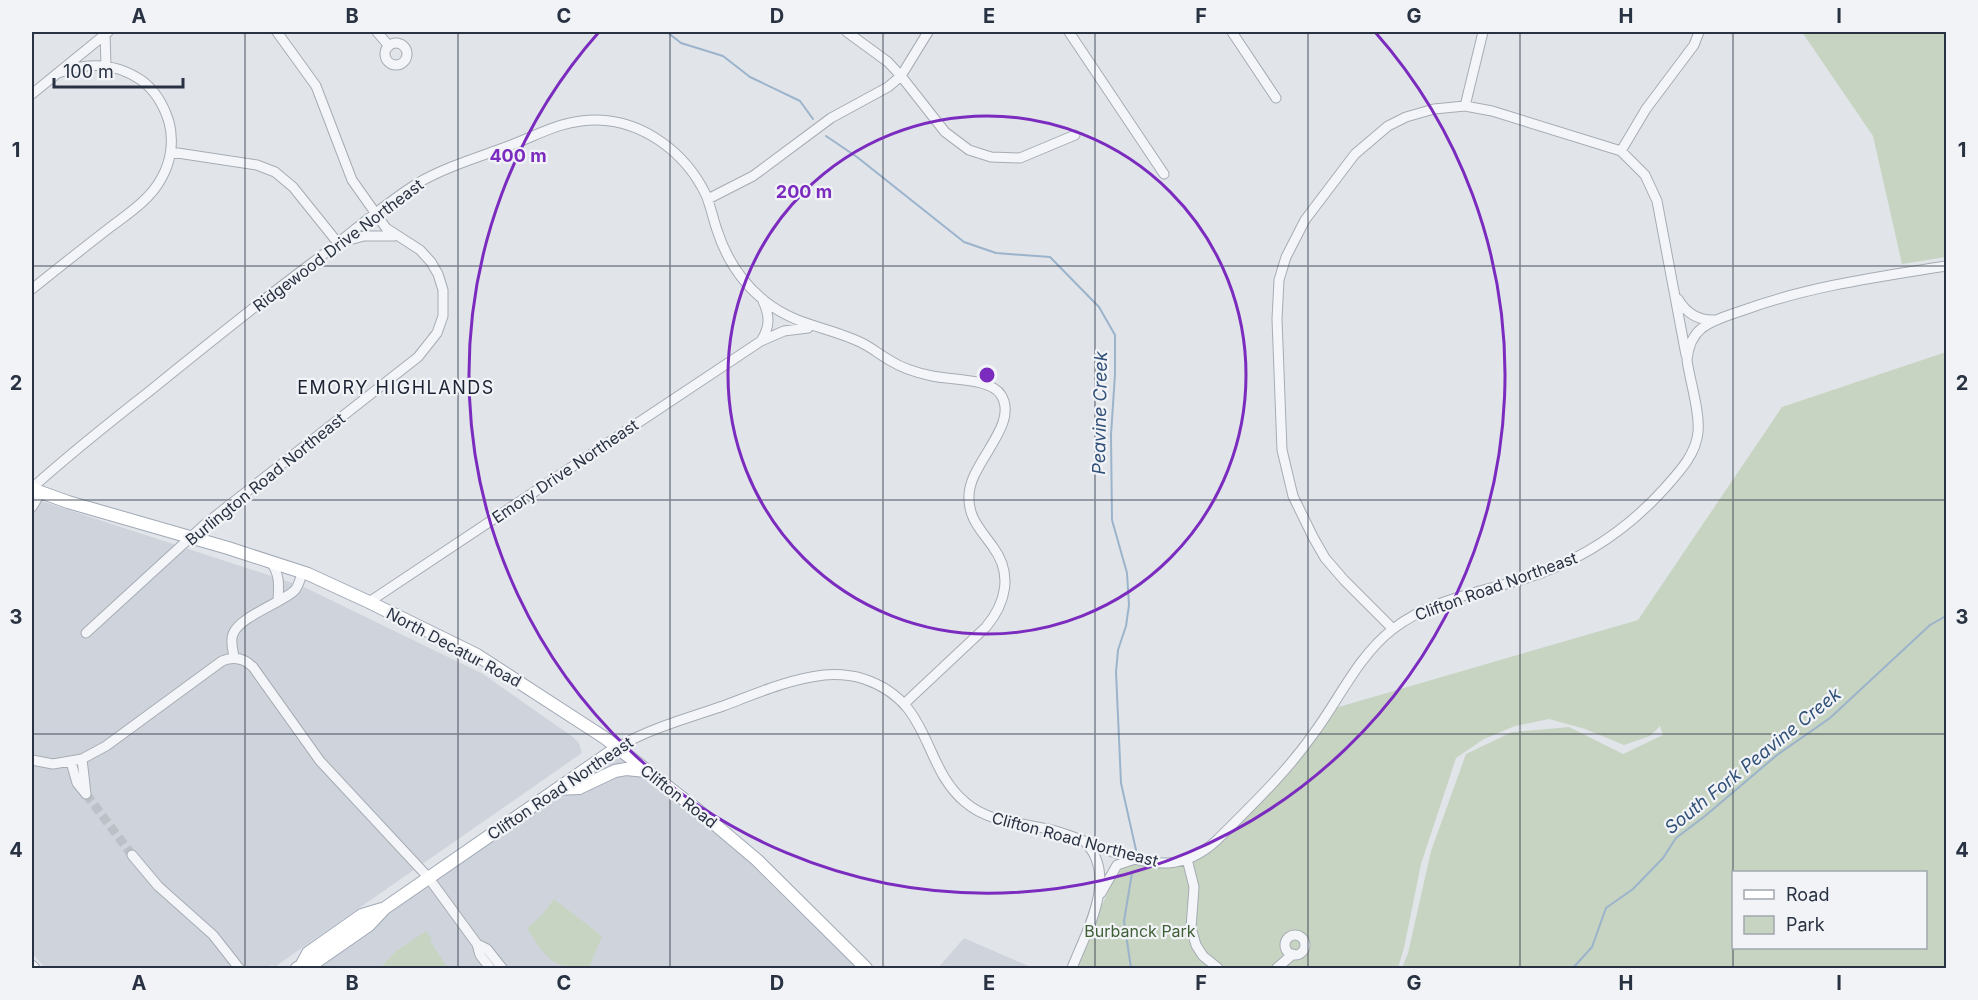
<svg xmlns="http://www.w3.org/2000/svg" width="1978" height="1000" viewBox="0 0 1978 1000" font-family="Inter,sans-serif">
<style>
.built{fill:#cfd4dc}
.green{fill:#c7d4c2;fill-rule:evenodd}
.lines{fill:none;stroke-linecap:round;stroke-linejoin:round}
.stream{stroke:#9bb3cb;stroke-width:2}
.minor-tunnel{stroke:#bcc1c8;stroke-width:9;stroke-dasharray:9 4.5;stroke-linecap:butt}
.minor-casing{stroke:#a6acb4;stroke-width:11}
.major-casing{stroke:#a0a9b6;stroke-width:14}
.minor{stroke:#f4f5f8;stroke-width:9}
.major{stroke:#fff;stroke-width:12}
.grid{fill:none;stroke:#293242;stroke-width:1.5;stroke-opacity:0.55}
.ring{fill:none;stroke:#7b2cbf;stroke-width:3}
.labels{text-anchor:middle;stroke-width:4.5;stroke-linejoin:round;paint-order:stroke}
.street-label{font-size:16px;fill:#293242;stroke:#f1f3f7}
.park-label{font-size:16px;fill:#3e5f35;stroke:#f1f3f7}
.neighbourhood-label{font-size:18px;letter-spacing:1.5px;fill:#1b2333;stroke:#f1f3f7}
.water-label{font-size:18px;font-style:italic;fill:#315178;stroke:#f1f3f7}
.centre{fill:#7b2cbf;stroke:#f1f3f7;stroke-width:3}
.ring-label{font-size:18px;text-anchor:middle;font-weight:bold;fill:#7b2cbf;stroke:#f1f3f7;stroke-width:4.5;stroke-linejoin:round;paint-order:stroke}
.neatline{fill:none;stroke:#293242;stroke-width:2}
.grid-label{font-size:20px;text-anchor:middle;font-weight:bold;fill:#293242}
</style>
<rect width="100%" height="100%" fill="#e1e5ea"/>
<!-- built -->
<path class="built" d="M32 498 302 586 483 674 573 737 579 743 582 753 276 966 271 965 267 968H45L32 953Z
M618 747 699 811 866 968H297Z
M964 938 1033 968H938Z"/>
<!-- green -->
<path class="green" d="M1802 32H1946V257L1902 264 1873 136Z
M1946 352V968H1402L1408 953 1431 851 1466 754 1512 732 1569 727 1623 754 1663 735 1660 726 1650 736 1624 745 1585 729 1549 719 1515 726 1484 739 1456 758 1421 864 1404 948 1398 968H1072L1117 873 1124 865 1172 861 1213 839 1277 783 1335 708 1638 620 1782 407ZM1734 872H1926V948H1734Z
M554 899 602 936 589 968C551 969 546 958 527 928L541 916Z
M426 931 432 939 430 941 448 968H380L395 952Z"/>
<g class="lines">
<!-- stream -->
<path class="stream" d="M667 32 681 43 723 56 750 77 800 101 813 119
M826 136 857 157 964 242 996 253 1050 257 1099 307 1115 335V374L1111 435 1112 520 1127 573 1129 605 1126 626 1118 650 1116 672 1121 783 1136 850
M1131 968 1124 921 1132 873
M1573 968 1592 947 1606 908 1633 889 1663 858 1676 838 1705 816 1777 755 1830 718 1930 625 1946 616"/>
<!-- minor-tunnel -->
<path class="minor-tunnel" d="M86 794 132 855"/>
<defs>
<path id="minor" d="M377 32 389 46
M847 32 888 62 901 76 945 132 969 150 991 157 1020 158 1075 135
M1069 32 1164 174
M1232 32 1276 98
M105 34 106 65
M385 54a11 11 0 1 1 22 0a11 11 0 1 1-22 0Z
M32 94 108 32
M1465 106 1483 32
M1621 151 1646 109 1694 45 1699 32
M171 152 257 165 275 172 293 187 338 243 364 236H394
M708 199 753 176 831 118 888 87 901 76 928 32
M32 289C57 269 82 249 108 229 126 215 149 201 161 179 171 162 174 141 169 122 164 106 155 90 141 80 114 62 87 62 58 73
M1678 299C1686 313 1699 321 1716 320
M761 341C770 327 770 316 763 301
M32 488C70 454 110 422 151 390 204 347 257 304 312 263 347 237 381 206 418 183 446 167 476 158 506 147 539 135 560 120 597 120 644 121 686 153 706 195 711 207 713 219 717 230 726 258 743 284 766 302 797 326 826 326 860 342 871 347 880 355 891 361 903 369 918 373 932 376 950 380 991 378 1001 395 1020 425 969 463 969 496 968 518 981 530 993 547 1013 574 1006 603 986 627L904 704
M32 507 41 492
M270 561C280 574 279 585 278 600
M369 602 761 341 784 331 808 328
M1393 629 1344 580 1325 558 1313 537 1293 496 1282 450 1277 319 1279 280 1286 257 1305 220 1355 154 1388 126 1406 117 1434 109 1465 106 1492 111 1621 151 1645 175 1657 201 1686 355
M86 633 204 525 418 357 437 333 443 316V290L438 274 431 262 420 250 386 228 352 180 316 86 277 32
M234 657C233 650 230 641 233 634 240 616 282 603 295 590 299 585 300 578 303 572
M618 747C651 728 688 718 723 706 755 694 789 679 824 675 837 674 851 675 864 679 933 702 921 765 965 802 991 825 1028 822 1059 832 1092 842 1133 865 1168 863 1187 862 1203 853 1217 840 1251 806 1286 773 1314 733 1340 698 1358 656 1393 629 1430 600 1480 592 1524 579 1578 562 1626 531 1664 489 1678 473 1696 455 1698 432 1700 411 1690 382 1687 360 1688 348 1692 336 1702 328 1714 319 1730 315 1744 310 1810 286 1878 277 1946 266
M82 759 86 794
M32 760 53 764 82 759 106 746 222 661C234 656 244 658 253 667L320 761 428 877 477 944 480 955 490 968
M71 762 77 783 86 794
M132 855 158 886 213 935 239 968
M1187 859 1194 887 1191 928 1196 945 1203 956 1218 968
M1101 893 1117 865 1135 859
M1285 945a10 10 0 1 1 20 0a10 10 0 1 1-20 0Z
M477 944 487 949 502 968
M32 965 35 968
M1072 968C1086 932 1119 876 1085 842
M1277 968 1293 954"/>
<path id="major" d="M32 489 68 502 228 548 308 574 369 602 477 655 605 738 699 811 757 860 866 968
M557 789 579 788 615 771 626 769 646 771
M301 966 308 953 362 915 382 909
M297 968 301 966H310L369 925 385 908 618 747 621 750"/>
</defs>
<!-- minor casing -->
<use href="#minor" class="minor-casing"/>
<!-- major casing -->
<use href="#major" class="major-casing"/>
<!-- minor -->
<use href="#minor" class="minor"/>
<!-- major -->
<use href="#major" class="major"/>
</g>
<!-- grid -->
<path class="grid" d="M245 32V968M458 32V968M670 32V968M883 32V968M1095 32V968M1308 32V968M1520 32V968M1733 32V968M32 266H1946M32 500H1946M32 734H1946"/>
<!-- distance rings -->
<g class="ring">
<circle cx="987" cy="375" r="259"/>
<path d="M1375 32A518 518 0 1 1 599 32"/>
</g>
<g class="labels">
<!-- street labels -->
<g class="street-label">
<text transform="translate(338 245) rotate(-37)" y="6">Ridgewood Drive Northeast</text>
<text transform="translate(565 471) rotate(-34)" y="6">Emory Drive Northeast</text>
<text transform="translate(265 479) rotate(-39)" y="6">Burlington Road Northeast</text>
<text transform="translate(1496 586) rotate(-20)" y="6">Clifton Road Northeast</text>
<text transform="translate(454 647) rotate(28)" y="6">North Decatur Road</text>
<text transform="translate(560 788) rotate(-34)" y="6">Clifton Road Northeast</text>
<text transform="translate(679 796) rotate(38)" y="6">Clifton Road</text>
<text transform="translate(1075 839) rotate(15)" y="6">Clifton Road Northeast</text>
</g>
<!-- park labels -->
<g class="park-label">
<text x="1140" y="937">Burbanck Park</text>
</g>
<!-- neighbourhood labels -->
<g class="neighbourhood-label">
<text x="396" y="394">EMORY HIGHLANDS</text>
</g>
<!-- water labels -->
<g class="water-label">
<text transform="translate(1100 413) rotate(-89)" y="6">Peavine Creek</text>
<text transform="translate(1753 761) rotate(-39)" y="6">South Fork Peavine Creek</text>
</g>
</g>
<circle cx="987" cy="375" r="9" class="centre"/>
<g class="ring-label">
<text x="518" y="162">400 m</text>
<text x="804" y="198">200 m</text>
</g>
<!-- border -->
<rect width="1978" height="1000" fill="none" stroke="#f1f3f7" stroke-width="66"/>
<!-- legend -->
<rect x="1732" y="871" width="195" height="78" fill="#f1f3f7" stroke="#a1a6af" stroke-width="1.5"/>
<rect x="1744" y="890" width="30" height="9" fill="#ffffff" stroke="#a1a6af" stroke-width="1.5"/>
<text x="1786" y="901" font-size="18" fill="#293242">Road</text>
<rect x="1744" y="916" width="30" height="18" fill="#c7d4c2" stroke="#a1a6af" stroke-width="1.5"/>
<text x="1786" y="931" font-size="18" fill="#293242">Park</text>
<!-- scale -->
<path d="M54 78v9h129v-9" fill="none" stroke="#293242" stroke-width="3"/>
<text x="63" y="78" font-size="18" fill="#293242" stroke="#f1f3f7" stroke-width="4.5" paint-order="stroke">100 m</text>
<rect x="33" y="33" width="1912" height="934" class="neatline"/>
<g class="grid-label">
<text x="139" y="23">A</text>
<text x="352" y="23">B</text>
<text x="564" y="23">C</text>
<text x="777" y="23">D</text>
<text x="989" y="23">E</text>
<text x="1201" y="23">F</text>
<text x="1414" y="23">G</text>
<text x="1626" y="23">H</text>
<text x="1839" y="23">I</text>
<text x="16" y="157">1</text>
<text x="1962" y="157">1</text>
<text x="16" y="390">2</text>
<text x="1962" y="390">2</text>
<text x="16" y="624">3</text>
<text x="1962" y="624">3</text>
<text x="16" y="857">4</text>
<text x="1962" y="857">4</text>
<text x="139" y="990">A</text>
<text x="352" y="990">B</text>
<text x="564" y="990">C</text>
<text x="777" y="990">D</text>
<text x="989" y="990">E</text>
<text x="1201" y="990">F</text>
<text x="1414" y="990">G</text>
<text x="1626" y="990">H</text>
<text x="1839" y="990">I</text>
</g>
</svg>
